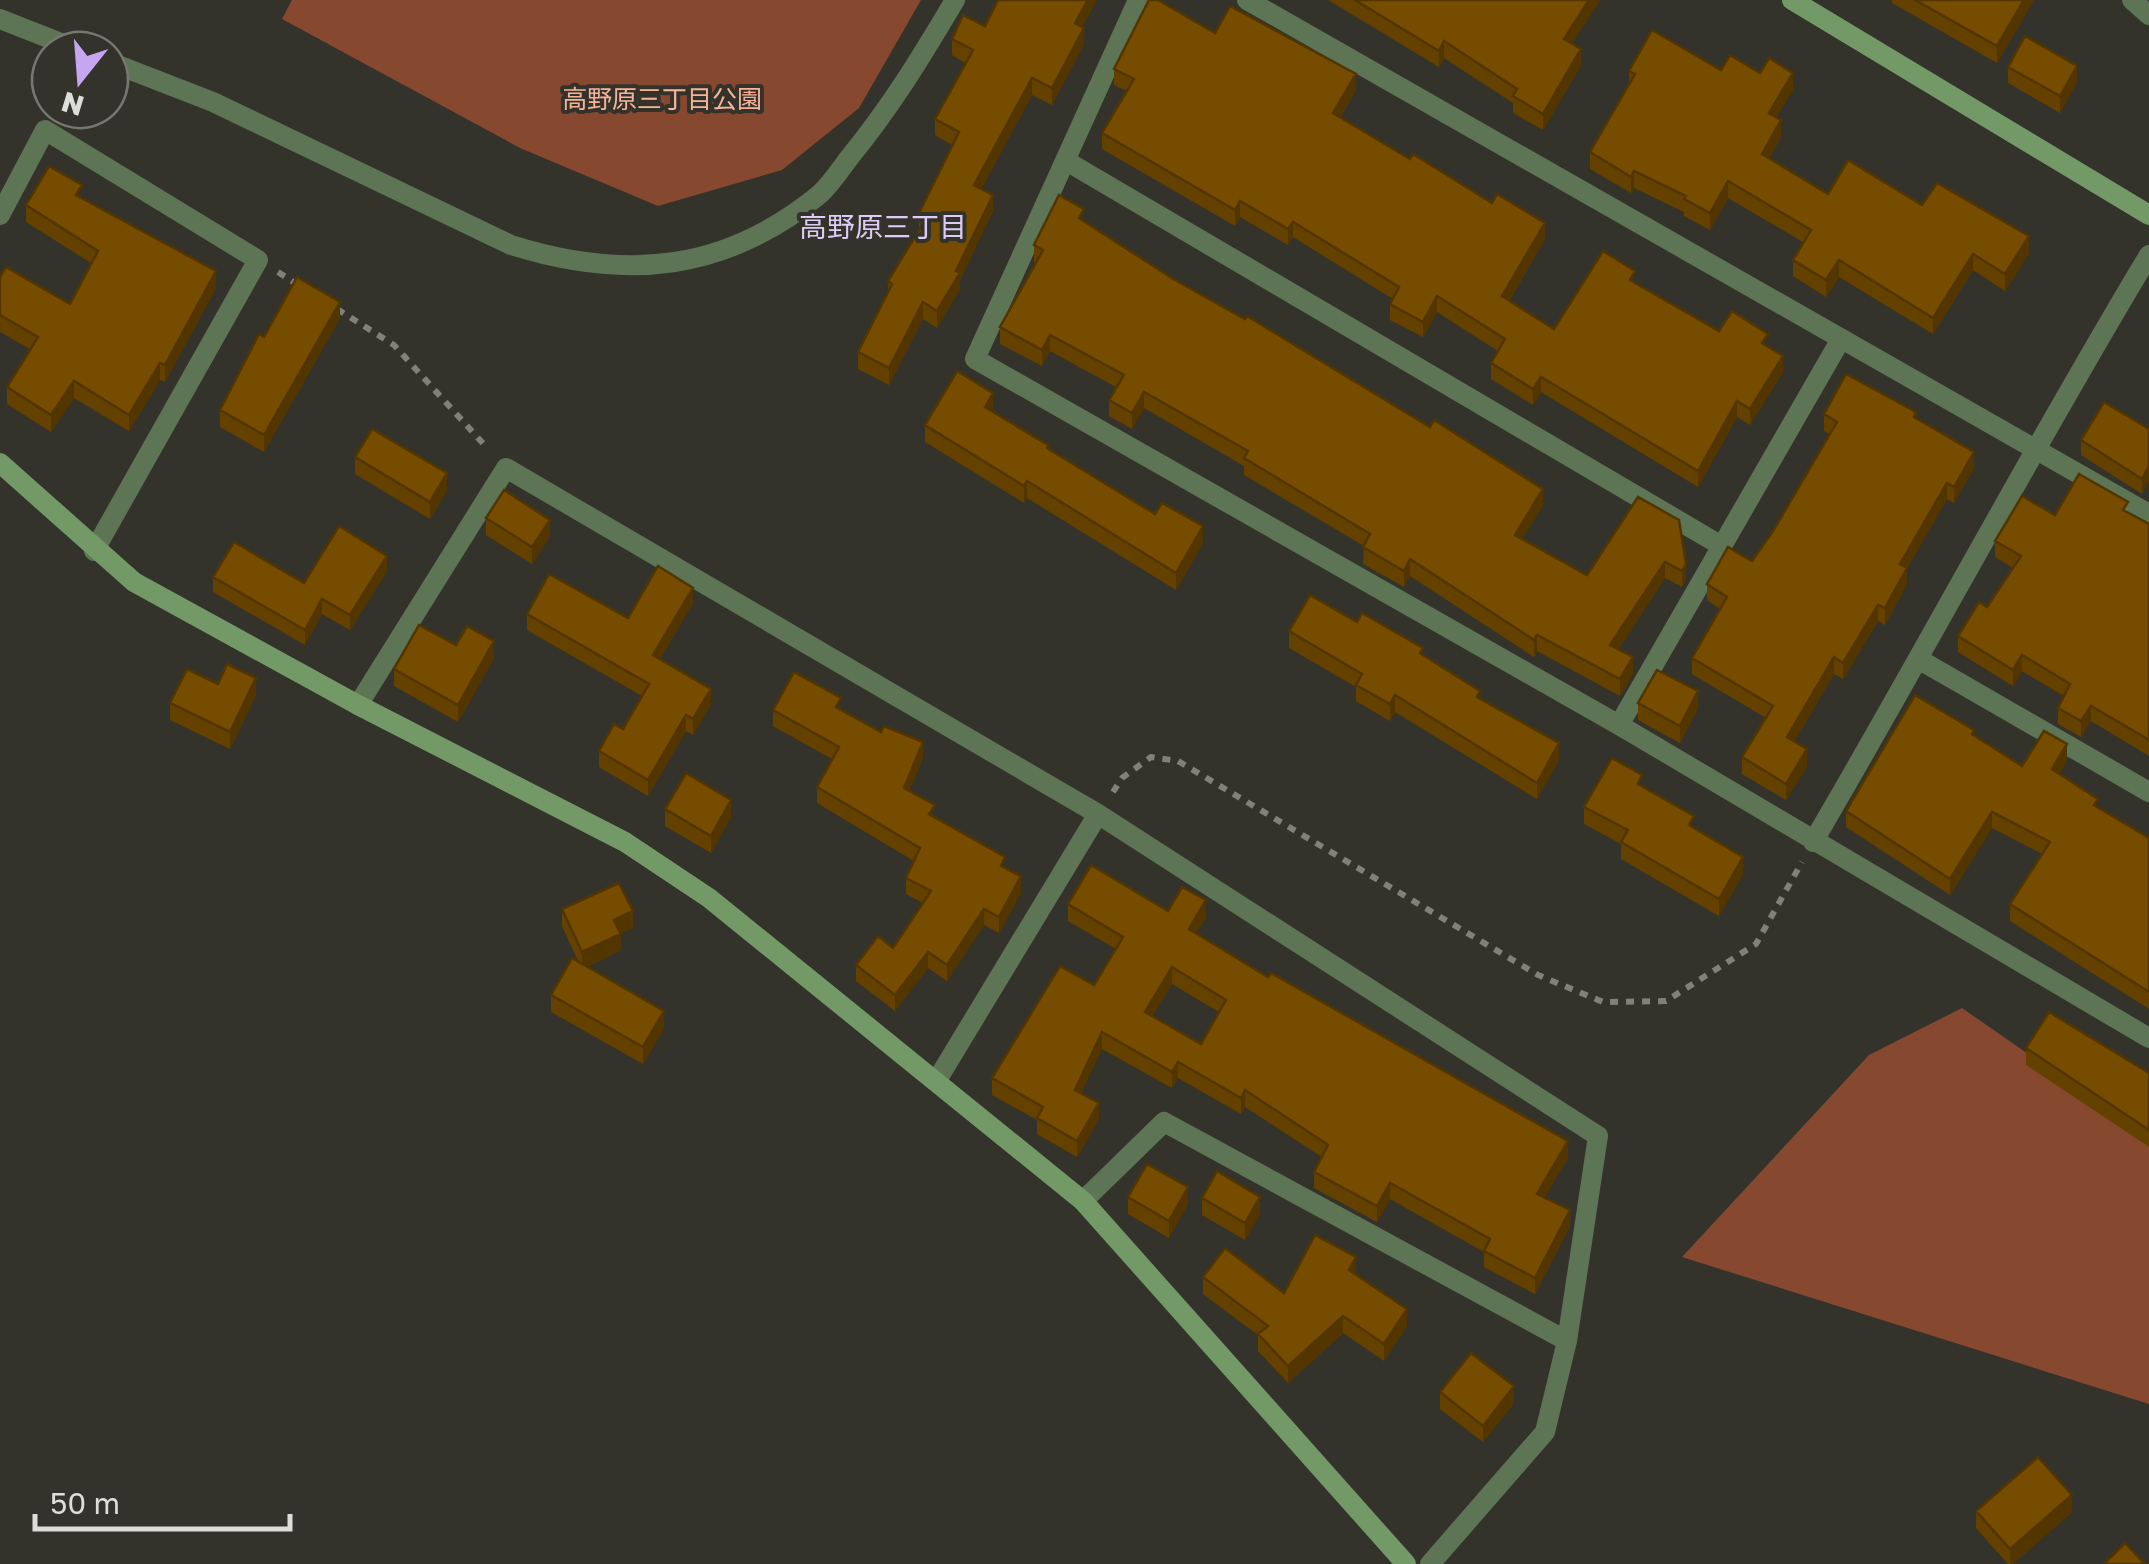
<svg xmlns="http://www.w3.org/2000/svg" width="2149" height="1564" viewBox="0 0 2149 1564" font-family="'Golos Text','Noto Sans JP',sans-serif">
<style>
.green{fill:#874830}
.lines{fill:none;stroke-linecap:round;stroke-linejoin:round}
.path{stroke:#81817a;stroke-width:6;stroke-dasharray:8 8;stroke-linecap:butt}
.street{stroke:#5d7455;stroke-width:20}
.secondary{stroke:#739967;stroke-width:20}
.wall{fill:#654100;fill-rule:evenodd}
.shaded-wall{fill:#533500}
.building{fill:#764c00;stroke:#533500;stroke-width:2.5;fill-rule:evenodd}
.labels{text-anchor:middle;stroke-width:8;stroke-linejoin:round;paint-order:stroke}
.park-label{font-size:25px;fill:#f9b298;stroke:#33332b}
.neighbourhood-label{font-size:28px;fill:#ddccf6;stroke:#33332b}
</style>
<rect width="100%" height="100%" fill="#33332b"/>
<!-- green -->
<path class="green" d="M292 0H921L859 108 782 170 658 206 520 148 282 19Z
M1962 1008 2149 1138V1404L1682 1257 1869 1055Z"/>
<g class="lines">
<!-- path -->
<path class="path" d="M278 272 301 287
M337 309 394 345 488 449
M1113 792 1122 778 1151 757 1178 761 1538 975 1603 1002 1666 1001 1756 944 1802 862"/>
<!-- street -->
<path class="street" d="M1138 0 975 359 1619 725 2149 1038
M1247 0 2149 514
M2132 0 2149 15
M0 19 79 50
M110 62 213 102 511 245C626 281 725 272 820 194 831 184 840 170 849 158 890 108 922 56 955 0
M1068 162 1720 545
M0 215 45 130 258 260 94 551
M1920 660 2149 792
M358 705 506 468 1098 814 1598 1136 1567 1341 1545 1432 1430 1564
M1619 725 1841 339
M1813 842C1927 648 2032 449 2149 255
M937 1080 1098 814
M1083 1201 1164 1122 1567 1341"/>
<!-- secondary -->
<path class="secondary" d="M1792 0 2149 215
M0 463 134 582 358 705 625 842 709 898 1083 1201 1406 1564"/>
</g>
<!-- wall -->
<path class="wall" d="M1328 0H1600L1572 43 1581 65 1543 130 1513 113V103L1444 58 1439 67Z
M1892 0H2034L1997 63 1892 3Z
M985 26 1082 27 1084 44 1052 105 1032 95 981 189 993 211 960 280V289L937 328 923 319 889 385 858 369V352L888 294V281L919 229V213L952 145 935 135V119L965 63 952 55V39Z
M1215 33 1356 90 1340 118 1545 239 1509 301 1554 329 1635 283 1719 331 1768 346 1783 372 1750 425 1737 417 1698 487 1541 392 1533 405 1491 379V363L1498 351 1437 312 1423 337 1390 320V304L1393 299 1293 237 1288 245 1240 217 1235 226 1102 149V133L1127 91 1114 85V69Z
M2008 67 2077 82 2060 113 2008 83Z
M1721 70 1760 73 1793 90 1776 117 1781 137 1769 159 1828 194 1922 205 2029 253 2005 291 1973 270 1933 334 1839 277 1826 297 1793 276V260L1803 242 1728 198 1710 230 1684 216V212L1634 188 1631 193 1590 169V152L1629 84V71Z
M82 198 216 288 165 382 160 380 129 431 74 398 51 432 7 404V387L30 349 0 332V277L70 304 91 263 26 222V205Z
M1084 221 1175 280 1543 505 1522 539 1587 575 1679 520 1686 580 1682 587 1665 578 1618 650 1633 674 1620 696 1537 651 1534 657 1410 576 1404 587 1363 564 1364 546 1244 475V466L1144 408 1132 429 1109 416V400L1116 387 1050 351 1042 366 1000 344V327L1036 262H1034V245Z
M340 318 264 452 220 427V410Z
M993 410 992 412 1048 450 1203 543 1176 590 1027 498 1024 503 925 442V425Z
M1824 414 1916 418 1974 468 1954 503 1947 499 1907 568V584L1885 625 1878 621 1843 679 1834 674 1794 742 1807 766 1786 800 1742 774V757L1766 718 1692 674V658L1720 609 1707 600V584L1752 561 1773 531 1830 434 1824 431Z
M2149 429V481L2142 494 2081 455V440Z
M355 457 447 490 430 519 355 474Z
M2128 513 2149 524V756L2091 721 2081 737 2058 724V708L2064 696 2022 671 2013 686 1958 652V636L1987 607 2013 568 1995 557V541Z
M486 518 550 536 532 564 486 535Z
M387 571 350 630 322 614 305 645 213 592V577L304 583Z
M693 603 660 659 711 704 693 735 686 731 648 796 599 767V751L623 729 642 696 527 630V614L628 618Z
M1357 622 1423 654 1559 760 1537 799 1395 712 1390 721 1356 701V687L1289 648V631Z
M456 645 494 658 458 722 394 686V669Z
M218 684 256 695 230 749 170 720V703Z
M1638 703 1698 708 1680 743 1638 720Z
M841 709 923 758 909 791 935 817 1005 868 1021 893 999 933 984 925 947 981 928 968 895 1011 856 981V965L893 948 923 903 906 894V878L914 861 817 803V787L832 759 773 726V710Z
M1974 736 2022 766 2067 761 2059 774 2098 807 2149 838V1009L2010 921V904L2042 854 1992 828 1950 895 1846 827V811Z
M1642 786 1694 828 1743 874 1719 916 1621 859V844L1584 824V807Z
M665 809 731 817 711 853 665 826Z
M1068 904 1168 911 1206 917 1196 933 1568 1158 1544 1198 1570 1226 1535 1294 1484 1267V1252L1390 1199 1377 1222 1314 1188V1172L1322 1157 1245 1107 1241 1114 1178 1078 1172 1088 1102 1049 1081 1093 1099 1119 1077 1157 1037 1134V1120L992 1095V1078L1094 985 1116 949 1068 921ZM1172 984 1219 1012 1201 1044 1152 1016Z
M562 909 633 928 621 933V950L587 967 664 1028 643 1064 551 1012V995L579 963 562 926Z
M2026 1048 2149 1073V1147L2026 1065Z
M1128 1197 1188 1204 1169 1238 1128 1214Z
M1202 1198 1260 1214 1245 1240 1202 1215Z
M1356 1274 1407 1326 1384 1361 1343 1333 1288 1383 1258 1351V1335L1203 1294V1277L1284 1293Z
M1440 1392 1514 1403 1483 1442 1440 1409Z
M1976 1511 2072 1512 2013 1564H2008L1976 1528Z"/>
<!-- shaded-wall -->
<path class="shaded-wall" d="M1088 0H1097L1075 40V23Z
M1589 0H1600L1564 55V39Z
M2024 0H2034L1997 63V46Z
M1084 28V44L1052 105V88Z
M1444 41V58L1439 67V51Z
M1581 49V65L1543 130V114Z
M2077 66V82L2060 113V96Z
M1793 73V90L1769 129V113Z
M1356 74V90L1333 129V113Z
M1032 78V95L974 202V185Z
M1781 120V137L1762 171V154Z
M1634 171V188L1631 193V177Z
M1728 181V198L1710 230V213Z
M993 195V211L960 280V289L937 328V311Z
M1240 201V217L1235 226V210Z
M1293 222V237L1288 245V229Z
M1545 223V239L1502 312V296Z
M2029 236V253L2005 291V274Z
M1973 254V270L1933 334V318Z
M1839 260V277L1826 297V280Z
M216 271V288L165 382V365Z
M1437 296V312L1423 337V322Z
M340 302V318L264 452V435Z
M923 302V319L889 385V368Z
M1050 335V351L1042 366V350Z
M1783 356V372L1750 425V409Z
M160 363V380L129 431V415Z
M1541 377V392L1533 405V389Z
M74 381V398L51 432V415Z
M1144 392V408L1132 429V413Z
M993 393V410L985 424V407Z
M1737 401V417L1698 487V471Z
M1974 452V468L1954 503V487Z
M2149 466V481L2142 494V479Z
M447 473V490L430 519V502Z
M1027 481V498L1024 503V486Z
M1947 483V499L1900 580V564Z
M1543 489V505L1515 551V535Z
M550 520V536L532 564V547Z
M1203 526V543L1176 590V573Z
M387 556V571L350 630V615Z
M1410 559V576L1404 587V571Z
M1665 562V578L1610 662V645Z
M1686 564V580L1682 587V571Z
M1907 568V584L1885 625V608Z
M693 588V603L653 671V655Z
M322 599V614L305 645V630Z
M1878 605V621L1843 679V663Z
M1537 635V651L1534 657V640Z
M494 641V658L458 722V705Z
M2022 655V671L2013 686V670Z
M1633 657V674L1620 696V679Z
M1834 657V674L1787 754V737Z
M256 678V695L230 749V732Z
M711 689V704L693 735V719Z
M1698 691V708L1680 743V726Z
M1395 695V712L1390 721V704Z
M2091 706V721L2081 737V721Z
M686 715V731L648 796V780Z
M923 742V758L904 804V788Z
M1559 743V760L1537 799V783Z
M2067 744V761L2052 786V769Z
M1807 749V766L1786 800V784Z
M731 800V817L711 853V836Z
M1992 812V828L1950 895V879Z
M1743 857V874L1719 916V899Z
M1021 876V893L999 933V917Z
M1206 900V917L1189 945V929Z
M984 909V925L947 981V965Z
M633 911V928L614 936V920Z
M621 934V950L582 969V952Z
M928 952V968L895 1011V995Z
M1172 967V984L1145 1028V1012Z
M664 1011V1028L643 1064V1047Z
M1102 1032V1049L1075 1106V1090Z
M1178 1062V1078L1172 1088V1072Z
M1245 1090V1107L1241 1114V1098Z
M1099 1103V1119L1077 1157V1141Z
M1568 1141V1158L1537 1210V1194Z
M1390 1183V1199L1377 1222V1206Z
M1188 1187V1204L1169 1238V1221Z
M1260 1197V1214L1245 1240V1223Z
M1570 1210V1226L1535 1294V1278Z
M1356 1257V1274L1349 1270Z
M1407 1309V1326L1384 1361V1344Z
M1343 1316V1333L1288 1383V1366Z
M1514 1386V1403L1483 1442V1426Z
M2072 1495V1512L2013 1564H2010V1549Z"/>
<!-- building -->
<path class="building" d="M998 0H1088L1075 23 1084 28 1052 88 1032 78 974 185 993 195 956 271 960 273 937 311 923 302 889 368 858 352 892 284 888 281 927 217 919 213 959 132 935 119 973 50 952 39 963 15 985 26Z
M1149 0H1158L1215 33 1230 6 1356 74 1333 113 1410 159 1413 154 1492 203 1497 194 1545 223 1502 296 1554 329 1603 251 1635 271 1630 280 1719 331 1732 311 1768 334 1762 343 1783 356 1750 409 1737 401 1698 471 1541 377 1533 389 1491 363 1505 339 1437 296 1423 322 1390 304 1399 287 1293 222 1288 229 1240 201 1235 210 1102 133 1134 79 1114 69Z
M1355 0H1589L1564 39 1581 49 1543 114 1513 96 1517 89 1444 41 1439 51Z
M1915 0H2024L1997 46Z
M1652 30 1721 70 1730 55 1760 73 1769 58 1793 73 1769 113 1781 120 1762 154 1828 194 1848 160 1922 205 1937 183 2029 236 2005 274 1973 254 1933 318 1839 260 1826 280 1793 260 1811 230 1728 181 1710 213 1684 199 1686 196 1634 171 1631 177 1590 152 1635 74 1629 71Z
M2025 36 2077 66 2060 96 2008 67Z
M49 166 82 185 76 195 216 271 165 365 160 363 129 415 74 381 51 415 7 387 38 337 0 315V277L6 267 70 304 98 251 26 205Z
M1059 195 1084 209 1079 218 1175 280 1245 319 1247 316 1430 427 1434 420 1543 489 1515 535 1587 575 1638 497 1679 520 1686 564 1682 571 1665 562 1610 645 1633 657 1620 679 1537 635 1534 640 1410 559 1404 571 1363 547 1370 534 1244 458 1248 451 1144 392 1132 413 1109 400 1124 375 1050 335 1042 350 1000 327 1043 250 1034 245Z
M297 277 340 302 264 435 220 410 259 334 264 337Z
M957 371 993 393 985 407 1048 445 1047 448 1155 514 1162 503 1203 526 1176 573 1027 481 1024 486 925 425Z
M1846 374 1916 412 1914 417 1974 452 1954 487 1947 483 1900 564 1907 568 1885 608 1878 605 1843 663 1834 657 1787 737 1807 749 1786 784 1742 757 1773 706 1692 658 1727 597 1707 584 1728 547 1752 561 1773 531 1837 422 1824 414Z
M2104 402 2149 429V466L2142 479 2081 440Z
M372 429 447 473 430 502 355 457Z
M2079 474 2128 502 2123 510 2149 524V740L2091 706 2081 721 2058 708 2070 684 2022 655 2013 670 1958 636 1979 602 1987 607 2021 556 1995 541 2022 496 2055 515Z
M504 490 550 520 532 547 486 518Z
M339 526 387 556 350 615 322 599 305 630 213 577 234 542 304 583Z
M658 566 693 588 653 655 711 689 693 719 686 715 648 780 599 751 614 724 623 729 649 684 527 614 549 574 628 618Z
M1310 595 1357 622 1362 613 1423 648 1420 653 1480 691 1477 697 1559 743 1537 783 1395 695 1390 704 1356 685 1362 674 1289 631Z
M419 625 456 645 467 626 494 641 458 705 394 669Z
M227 664 256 678 230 732 170 703 187 669 218 684Z
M1657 670 1698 691 1680 726 1638 703Z
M794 672 841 698 836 707 881 732 884 726 923 742 904 788 935 805 929 814 1005 857 1001 866 1021 876 999 917 984 909 947 965 928 952 895 995 856 965 878 936 893 948 931 891 906 878 920 848 817 787 839 747 773 710Z
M1915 695 1974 730 1972 734 2022 766 2044 731 2067 744 2052 769 2098 799 2094 805 2149 838V992L2010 904 2050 842 1992 812 1950 879 1846 811Z
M1612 758 1642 775 1638 784 1694 816 1689 825 1743 857 1719 899 1621 842 1628 830 1584 807Z
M686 773 731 800 711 836 665 809Z
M1091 865 1168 911 1182 887 1206 900 1189 929 1268 977 1271 973 1568 1141 1537 1194 1570 1210 1535 1278 1484 1251 1490 1239 1390 1183 1377 1206 1314 1172 1328 1145 1245 1090 1241 1098 1178 1062 1172 1072 1102 1032 1075 1090 1099 1103 1077 1141 1037 1118 1043 1107 992 1078 1060 966 1094 985 1123 937 1068 904ZM1172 967 1226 1000 1201 1044 1145 1012Z
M619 883 633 911 614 920 621 934 582 952 562 909Z
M572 958 664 1011 643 1047 551 995Z
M2049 1012 2149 1073V1130L2026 1048Z
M1147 1164 1188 1187 1169 1221 1128 1197Z
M1217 1171 1260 1197 1245 1223 1202 1198Z
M1315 1235 1356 1257 1349 1270 1407 1309 1384 1344 1343 1316 1288 1366 1258 1334 1268 1326 1203 1277 1225 1248 1284 1293Z
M1471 1353 1514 1386 1483 1426 1440 1392Z
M2038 1457 2072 1495 2010 1549 1976 1511Z
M2125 1543 2145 1564H2104Z"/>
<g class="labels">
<!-- park labels -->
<g class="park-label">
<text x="662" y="108">高野原三丁目公園</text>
</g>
<!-- neighbourhood labels -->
<g class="neighbourhood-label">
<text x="883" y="237">高野原三丁目</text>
</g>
</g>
<!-- north arrow -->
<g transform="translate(80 80) rotate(197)"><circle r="48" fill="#33332b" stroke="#777771" stroke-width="2.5"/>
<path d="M0-8L18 38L0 25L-18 38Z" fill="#c6a6f0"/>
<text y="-15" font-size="28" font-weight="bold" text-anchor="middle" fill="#deded9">N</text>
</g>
<!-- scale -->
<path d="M35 1514v15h255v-15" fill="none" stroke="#deded9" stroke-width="5"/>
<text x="50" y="1514" font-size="30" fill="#deded9" stroke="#33332b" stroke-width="8" paint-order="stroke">50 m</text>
</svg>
